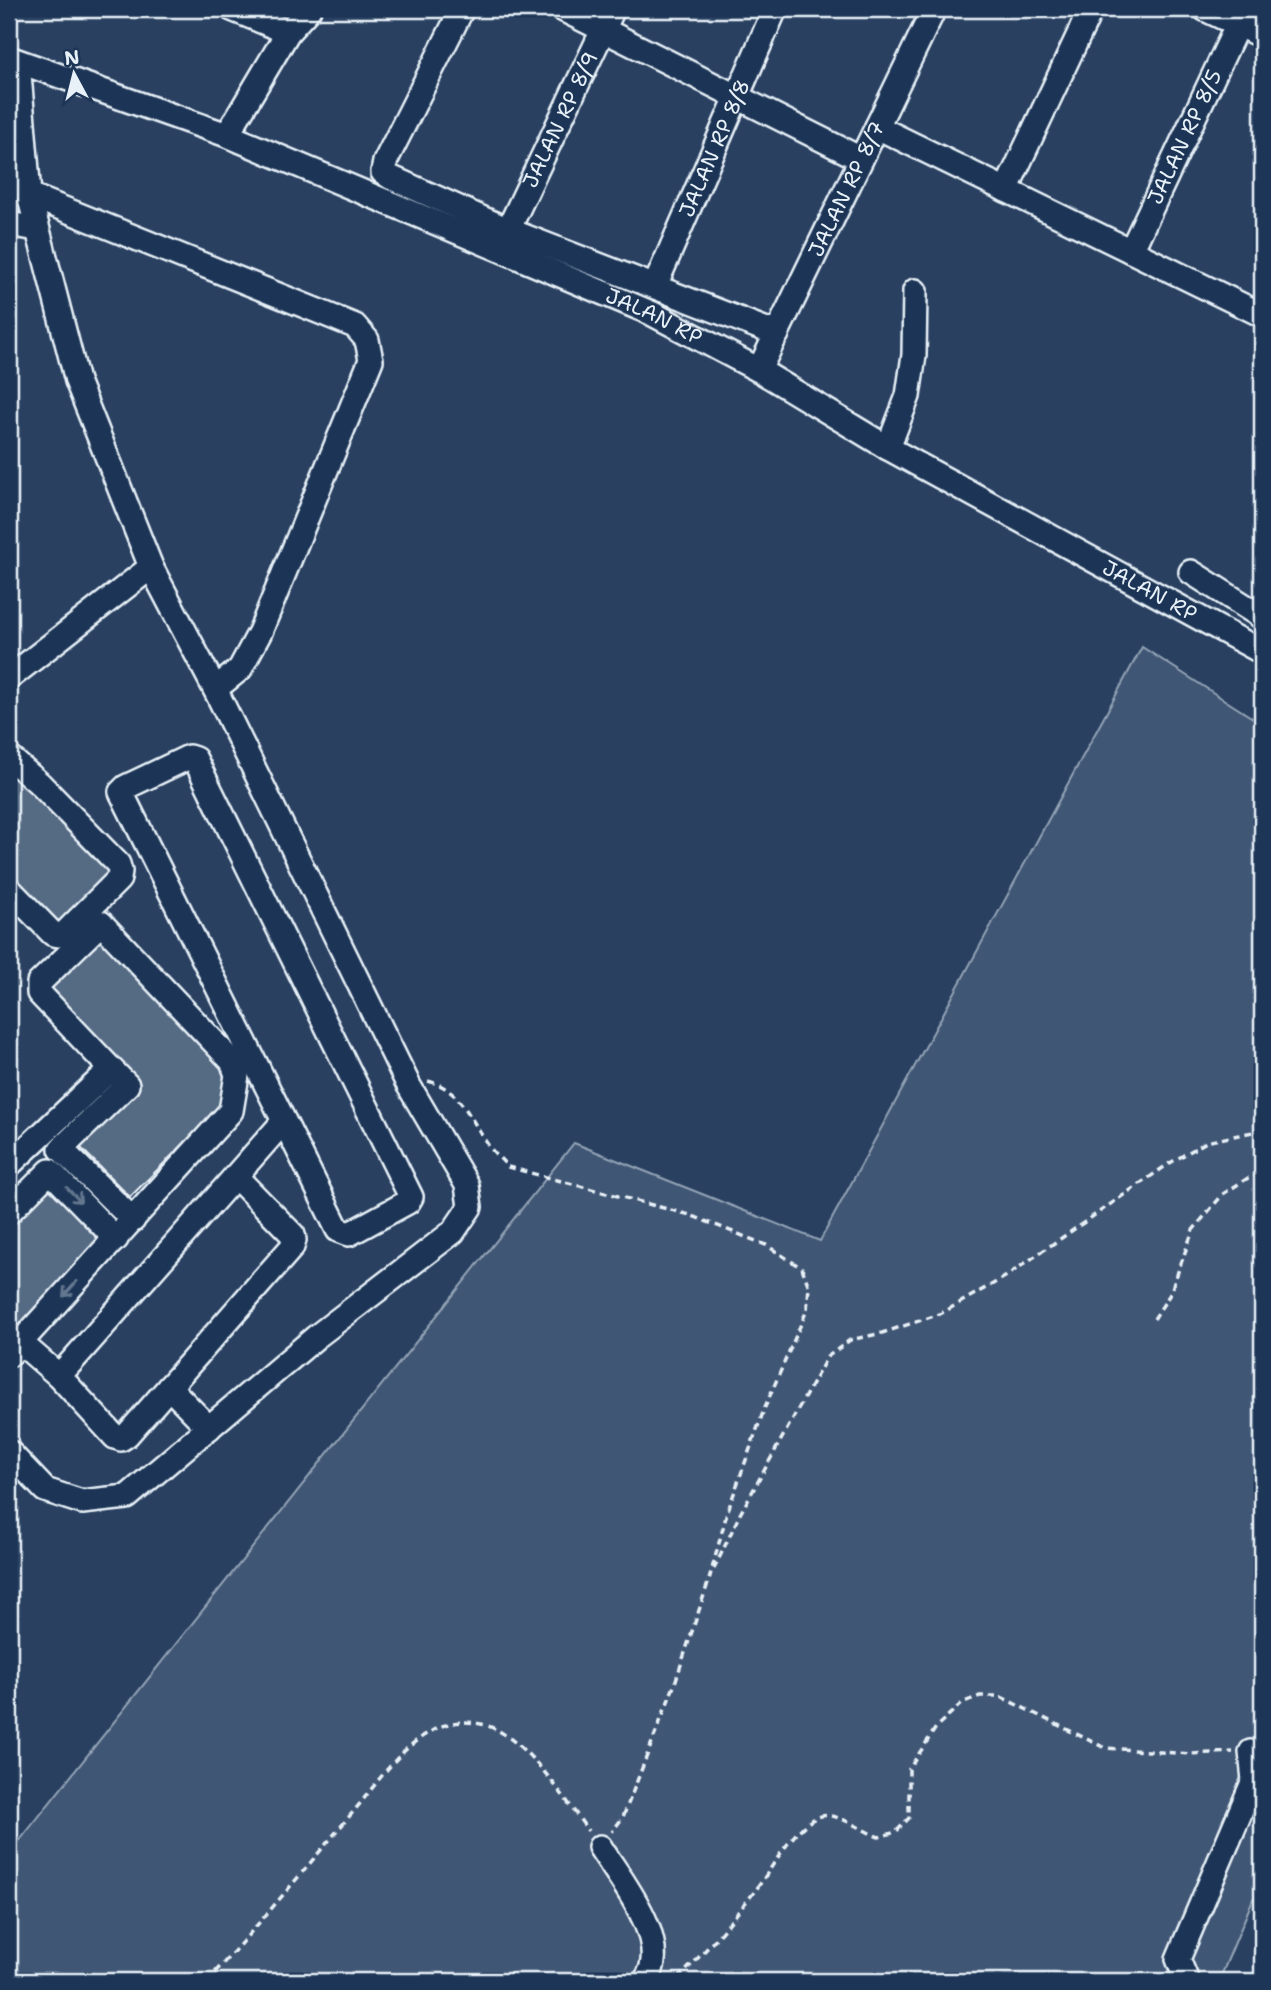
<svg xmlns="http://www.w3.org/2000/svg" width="1271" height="1990" viewBox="0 0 1271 1990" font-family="'Shantell Sans',sans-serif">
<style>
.green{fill:#415774;stroke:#94a4b6;stroke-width:2}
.building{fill:#556a83;stroke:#e8f1f8;stroke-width:2}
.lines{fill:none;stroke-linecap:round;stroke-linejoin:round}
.minor-casing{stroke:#e8f1f8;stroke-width:28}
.path{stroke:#e8f1f8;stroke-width:3.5;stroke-dasharray:7 5;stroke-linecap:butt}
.minor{stroke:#1d3557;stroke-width:23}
.oneway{stroke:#64778f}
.labels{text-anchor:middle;stroke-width:5;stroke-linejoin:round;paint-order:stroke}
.street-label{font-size:21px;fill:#e8f1f8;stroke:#1d3557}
</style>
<rect width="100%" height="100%" fill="#294061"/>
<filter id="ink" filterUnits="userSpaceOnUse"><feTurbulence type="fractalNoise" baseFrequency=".0143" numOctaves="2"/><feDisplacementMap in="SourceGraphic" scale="14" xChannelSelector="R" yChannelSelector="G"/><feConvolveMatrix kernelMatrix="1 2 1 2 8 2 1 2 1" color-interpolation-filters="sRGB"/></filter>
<g filter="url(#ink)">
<!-- green -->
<path class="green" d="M1142 647 1262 724V1892L1253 1899 1219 1981H9V1854L574 1143 820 1241Z"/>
<!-- building -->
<path class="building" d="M9 776 25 777 112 870 57 926 9 879Z
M101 929 233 1074 226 1102 130 1197 77 1144 136 1082 100 1040 45 986Z
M53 1184 109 1237 9 1342V1227Z"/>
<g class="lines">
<defs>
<g id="minor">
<path d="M232 9 288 32"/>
<path d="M462 9 385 162 383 172 390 177 508 230 777 334"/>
<path d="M562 9 861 159"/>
<path d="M1205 9 1262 36"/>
<path id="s1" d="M9 58 227 135 651 313 759 370 888 448 1262 652"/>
<path d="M877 127 1262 315"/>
<path d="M227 135 288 32 309 9"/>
<path d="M1006 190 1091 9"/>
<path d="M29 195 355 326 367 340 371 360 260 632 240 669 215 689"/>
<path d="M9 224 37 229"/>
<path id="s2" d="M508 230 613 9"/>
<path id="s3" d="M1131 251 1238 24"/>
<path id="s4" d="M655 286 775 9"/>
<path id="s5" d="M759 370 934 9"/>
<path d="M888 448 908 396 914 355 915 291"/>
<path d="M1191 572 1262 617"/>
<path d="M9 678 151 567"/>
<path d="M9 757 40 784 118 864 120 871 119 879 66 932 59 935 53 934 9 889"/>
<path d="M111 1069 127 1085 61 1149 133 1220"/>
<path d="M9 1165 111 1069 39 993V983L101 923 232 1061 237 1075 231 1111 9 1355"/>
<path d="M9 1212 50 1171 116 1239"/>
<path d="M21 1343 59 1376 115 1437 121 1439 127 1435 292 1247 294 1240 293 1235 236 1177"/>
<path d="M59 1376 284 1121 338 1230 349 1234 408 1202 411 1197 195 759 189 757 126 787 121 792 284 1121"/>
<path d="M169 1387 209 1428"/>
<path d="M9 1452 45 1490 82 1502 127 1497 316 1337 453 1232 470 1207 467 1185 409 1086 215 689 151 567 77 381 29 195 18 62"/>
<path d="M600 1847C620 1879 674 1944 645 1981"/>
<path d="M1187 1981 1178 1959 1254 1780 1251 1752"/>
</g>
</defs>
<!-- minor casing -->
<use href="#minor" class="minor-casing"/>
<!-- path -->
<path class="path" d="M428 1081C463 1089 472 1125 492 1150 497 1156 503 1161 508 1167L690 1215 766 1245 802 1268 809 1287 807 1310 765 1407 727 1513 709 1580 674 1686 623 1817 612 1832
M1154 1319 1170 1294 1193 1230 1223 1194 1248 1178 1262 1174
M714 1569 740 1514 827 1357 850 1340 882 1333 940 1314 1005 1277 1170 1163 1206 1142 1262 1130
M667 1977 676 1980C705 1953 731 1921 755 1891 771 1870 794 1826 818 1817 837 1810 861 1831 879 1837L896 1832 909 1818V1769L937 1726 962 1703 980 1696H999L1105 1748 1190 1754 1233 1752
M207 1981C257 1927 305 1869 353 1812 377 1784 397 1750 430 1732 446 1722 463 1720 481 1724 521 1732 566 1799 588 1831"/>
<!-- minor -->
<use href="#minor" class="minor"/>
</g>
<!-- one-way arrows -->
<defs><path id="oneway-shaft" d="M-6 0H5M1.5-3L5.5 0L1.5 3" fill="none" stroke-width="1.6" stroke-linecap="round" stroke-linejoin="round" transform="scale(1.75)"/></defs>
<g class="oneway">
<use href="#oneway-shaft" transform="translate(74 1195) rotate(46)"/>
<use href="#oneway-shaft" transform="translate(70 1289) rotate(132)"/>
</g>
</g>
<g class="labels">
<!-- street labels -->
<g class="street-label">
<text dy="7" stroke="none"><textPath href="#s2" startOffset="122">JALAN RP 8/9</textPath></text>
<text dy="7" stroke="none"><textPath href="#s3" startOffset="126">JALAN RP 8/5</textPath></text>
<text dy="7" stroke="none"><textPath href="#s4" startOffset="150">JALAN RP 8/8</textPath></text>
<text dy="7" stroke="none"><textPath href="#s5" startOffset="201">JALAN RP 8/7</textPath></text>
<text dy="7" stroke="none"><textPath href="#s1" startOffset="695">JALAN RP</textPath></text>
<text dy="7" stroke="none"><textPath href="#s1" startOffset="1262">JALAN RP</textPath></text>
</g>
</g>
<!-- margin -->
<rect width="1271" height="1990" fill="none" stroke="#1d3557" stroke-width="35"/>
<rect x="18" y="18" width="1236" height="1955" fill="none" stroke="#e8f1f8" stroke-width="2.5" filter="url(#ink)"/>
<!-- north arrow -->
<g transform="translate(74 74) rotate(353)" stroke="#1d3557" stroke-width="5" paint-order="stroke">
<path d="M0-5L12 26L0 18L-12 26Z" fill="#e8f1f8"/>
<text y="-10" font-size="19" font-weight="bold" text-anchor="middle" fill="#e8f1f8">N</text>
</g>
</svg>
